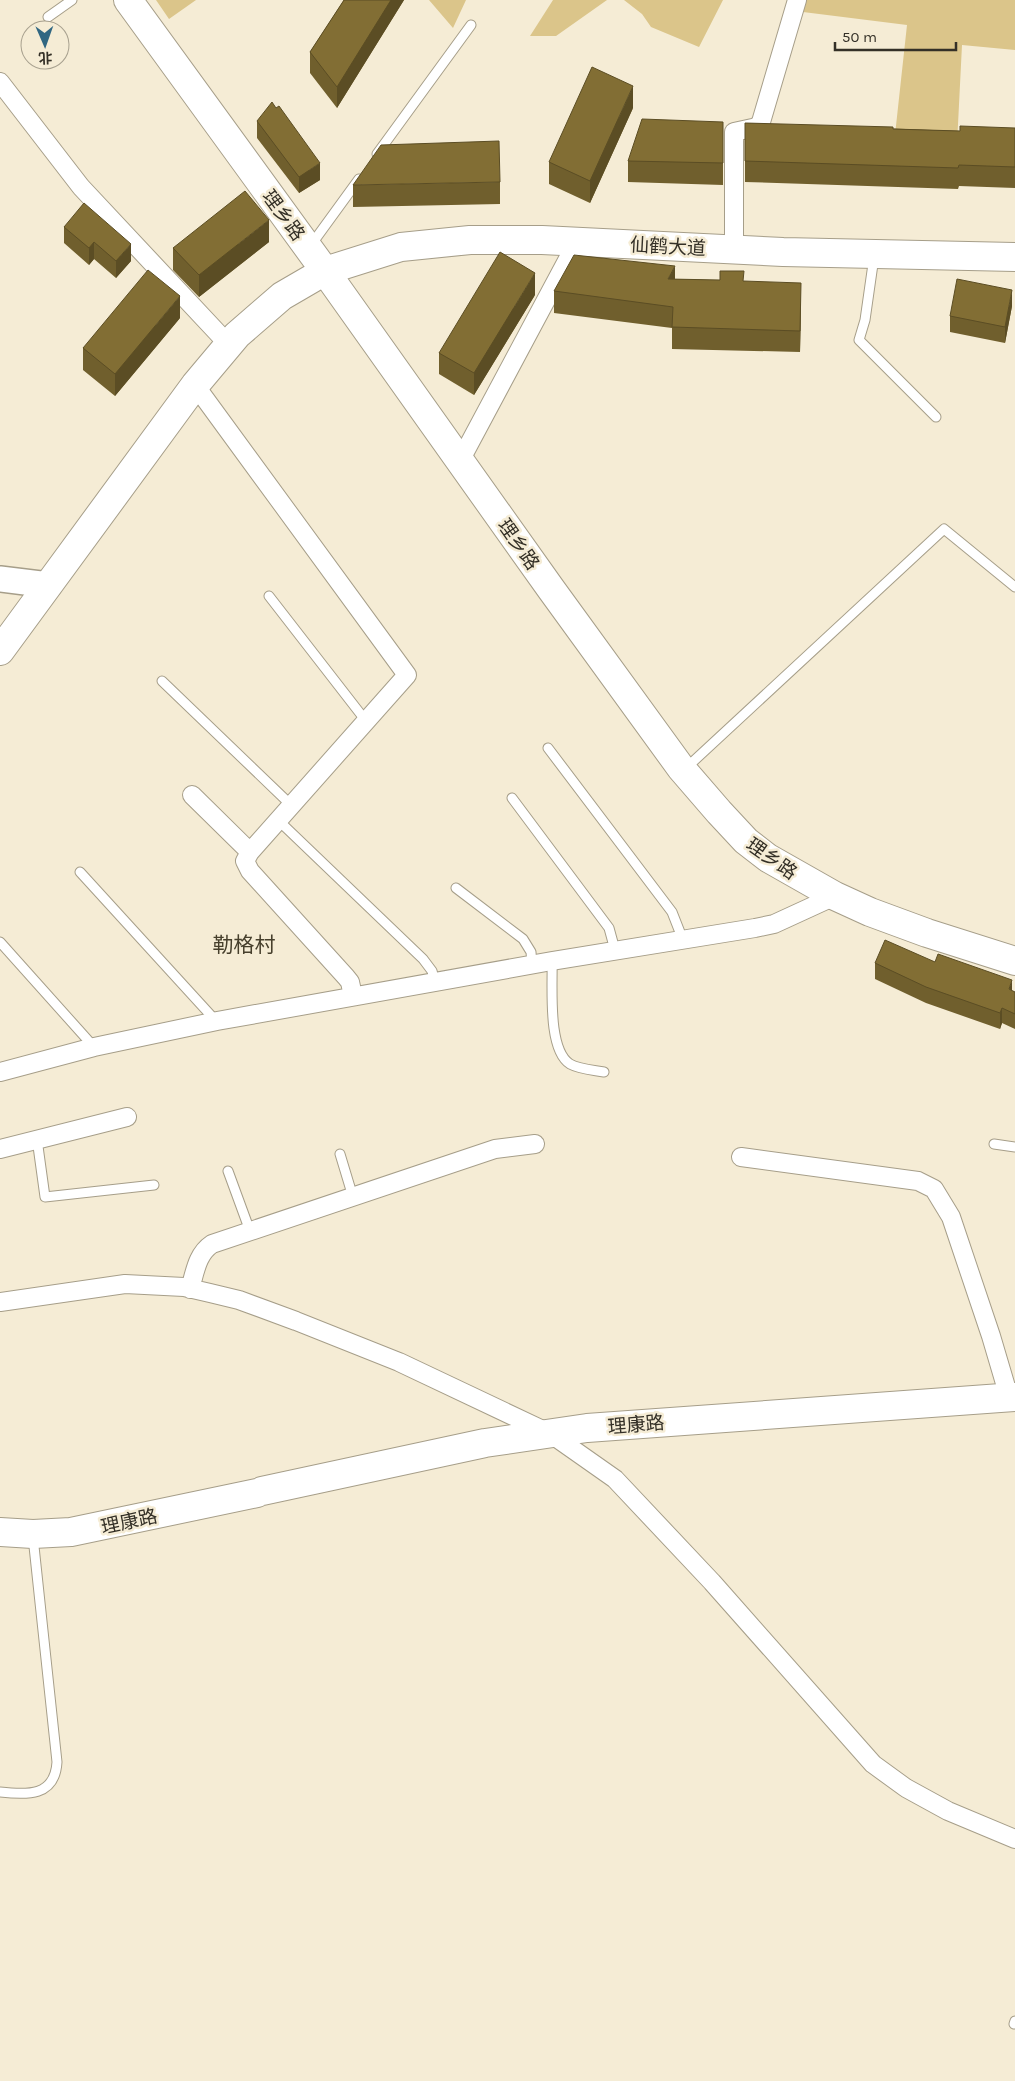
<svg xmlns="http://www.w3.org/2000/svg" width="1015" height="2081" viewBox="0 0 1015 2081" font-family="Karla,'Noto Sans SC',sans-serif">
<style>
.green{fill:#dbc58a}
.lines{fill:none;stroke-linecap:round;stroke-linejoin:round}
.lane-casing{stroke:#a69e89;stroke-width:11}
.street-casing{stroke:#a69e89;stroke-width:20}
.secondary-casing{stroke:#a69e89;stroke-width:28}
.primary-casing{stroke:#a69e89;stroke-width:30}
.lane{stroke:#fff;stroke-width:9}
.street{stroke:#fff;stroke-width:18}
.secondary{stroke:#fff;stroke-width:25}
.primary{stroke:#fff;stroke-width:28}
.wall{fill:#705f2d}
.shaded-wall{fill:#5b4d24}
.building{fill:#826e34;stroke:#5b4d24}
.labels{text-anchor:middle;stroke-width:5;stroke-linejoin:round;paint-order:stroke}
.street-label{font-size:19px;fill:#343027;stroke:#f5ecd5}
.quarter-label{font-size:21px;fill:#463f2c;stroke:#f5ecd5}
</style>
<rect width="100%" height="100%" fill="#f5ecd5"/>
<!-- green -->
<path class="green" d="M156 0H196L169 19Z
M429 0H466L453 28Z
M553 0H607L556 36H530Z
M624 0H723L699 47 651 27 642 14Z
M806 0H1015V50L962 45 957 144H894L907 25 803 12Z"/>
<g class="lines">
<defs>
<path id="lane" d="M48 17 72 0
M377 154 471 25
M311 245 359 179
M874 257 865 320 859 340 936 417
M269 596 366 721
M162 681 291 805
M548 748 672 912 683 940
M685 769 944 529 1015 587
M512 798 609 928 615 950
M278 820 423 959 432 971 435 982
M80 872 216 1021
M456 888 523 939 531 952 532 964
M0 942 94 1047
M552 961C553 986 547 1049 570 1064 579 1069 593 1070 604 1072
M37 1139 45 1197 154 1185
M994 1144 1015 1147
M340 1154 353 1197
M228 1171 250 1231
M0 1792C27 1795 55 1797 57 1762L33 1537
M1014 2024 1015 2021"/>
<path id="street" d="M0 82 81 187 229 345
M734 250V132L757 127 761 122 797 0
M195 385 407 675 250 852 245 861 250 871 346 977 350 982 353 996
M460 461 577 242
M192 795 250 852
M0 1072 94 1047 217 1021 552 961 755 928 774 924 835 896
M0 1149 127 1117
M741 1157 918 1181 934 1189 951 1217 991 1336 1009 1397
M190 1289C195 1272 197 1254 212 1244L495 1149 535 1144
M0 1302 125 1284 184 1287 210 1293 239 1300 296 1321 399 1362 551 1434 615 1479 712 1582 873 1764 906 1788 948 1811 1015 1839"/>
<path id="secondary" d="M0 579 49 585"/>
<path id="primary" d="M128 0 325 271 551 589 681 768 719 812 746 841 768 858 835 896 870 912 927 933 1015 961
M0 651 195 385 237 335 282 296 325 271 401 247 470 240H542L783 252 1015 257
M262 1491 485 1443 587 1428 1015 1397
M0 1532 33 1534 71 1532 257 1493"/>
</defs>
<!-- lane casing -->
<use href="#lane" class="lane-casing"/>
<!-- street casing -->
<use href="#street" class="street-casing"/>
<!-- secondary casing -->
<use href="#secondary" class="secondary-casing"/>
<!-- primary casing -->
<use href="#primary" class="primary-casing"/>
<!-- lane -->
<use href="#lane" class="lane"/>
<!-- street -->
<use href="#street" class="street"/>
<!-- secondary -->
<use href="#secondary" class="secondary"/>
<!-- primary -->
<use href="#primary" class="primary"/>
</g>
<!-- wall -->
<path class="wall" d="M344 0H404L337 108 310 73V52Z
M633 108 590 203 549 184V162Z
M257 121 320 180 299 193 257 138Z
M723 122V185L628 182V161Z
M745 123 960 131 1015 128V188L959 186 958 189 745 182Z
M500 182V204L353 207V185Z
M64 227 131 261 116 278 94 259 89 265 64 243Z
M269 242 199 297 173 270V248Z
M675 279 744 281 801 304 800 352 672 349V328L554 313V291Z
M535 295 474 395 439 374V353Z
M1012 306 1005 343 950 332V316Z
M180 318 115 396 83 370V348Z
M935 962 1015 992V1029L1002 1023 1000 1029 926 1003 875 979V963Z"/>
<!-- shaded-wall -->
<path class="shaded-wall" d="M391 0H404L337 108V87Z
M633 86V108L590 203V181Z
M320 163V180L299 193V177Z
M269 220V242L199 297V275Z
M94 242V259L89 265V248Z
M131 244V261L116 278V261Z
M675 266V288L668 279Z
M535 273V295L474 395V373Z
M801 283V304L800 352V331Z
M1012 290V306L1005 343V327Z
M180 296V318L115 396V374Z
M1012 980V996L1009 989Z
M1002 1008V1023L1000 1029V1013Z"/>
<!-- building -->
<path class="building" d="M344 0H391L337 87 310 52Z
M592 67 633 86 590 181 549 162Z
M272 102 276 108 279 106 320 163 299 177 257 121Z
M642 119 723 122V163L628 161Z
M745 123 893 127V129L960 131V126L1015 128V167L959 165 958 168 745 161Z
M499 141 500 182 353 185 381 145Z
M245 191 269 220 199 275 173 248Z
M84 203 131 244 116 261 94 242 89 248 64 227Z
M500 252 535 273 474 373 439 353Z
M574 255 675 266 668 279 720 280V271H744L743 281 801 283 800 331 672 327 673 307 554 291Z
M148 270 180 296 115 374 83 348Z
M957 279 1012 290 1005 327 950 316Z
M885 940 935 962 938 954 1012 980 1009 989 1015 992V1014L1002 1008 1000 1013 926 987 875 963Z"/>
<g class="labels">
<!-- street labels -->
<g class="street-label">
<text transform="translate(284 215) rotate(54)" y="7">理乡路</text>
<text transform="translate(668 246) rotate(3)" y="7">仙鹤大道</text>
<text transform="translate(519 544) rotate(55)" y="7">理乡路</text>
<text transform="translate(772 858) rotate(35)" y="7">理乡路</text>
<text transform="translate(636 1424) rotate(-5)" y="7">理康路</text>
<text transform="translate(129 1521) rotate(-12)" y="7">理康路</text>
</g>
<!-- quarter labels -->
<g class="quarter-label">
<text x="244" y="952">勒格村</text>
</g>
</g>
<!-- north arrow -->
<g transform="translate(45 45) rotate(178)"><circle r="24" fill="#f5ecd5" stroke="#a8a18f"/>
<path d="M0-4L9 19L0 12L-9 19Z" fill="#316782"/>
<text y="-8" font-size="14" font-weight="bold" text-anchor="middle" fill="#343027">北</text>
</g>
<!-- scale -->
<path d="M835 42v8h121v-8" fill="none" stroke="#343027" stroke-width="2.5"/>
<text x="842" y="42" font-size="15" fill="#343027" stroke="#f5ecd5" stroke-width="4" paint-order="stroke">50 m</text>
</svg>
